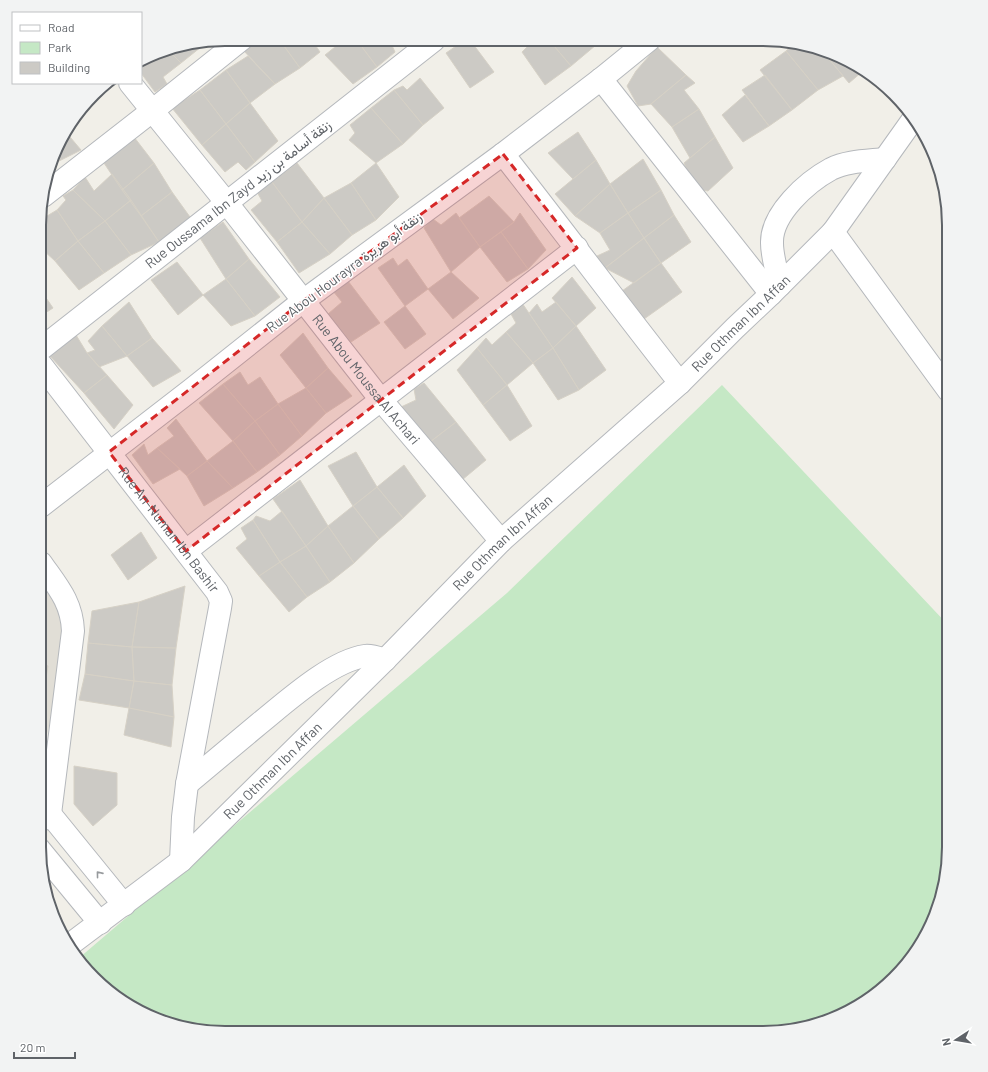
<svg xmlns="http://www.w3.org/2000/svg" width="988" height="1072" viewBox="0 0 988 1072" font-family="Barlow,Vazirmatn,sans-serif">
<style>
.education{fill:#e1ded6}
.green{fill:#c5e8c5}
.building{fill:#cccac5;stroke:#d6d1c6}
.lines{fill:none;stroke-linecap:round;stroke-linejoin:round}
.minor-casing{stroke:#b5b8bc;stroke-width:24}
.minor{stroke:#fff;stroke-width:22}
.oneway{stroke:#979a9d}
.marked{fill:#d62828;fill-opacity:0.2;stroke:#d62828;stroke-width:3;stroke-dasharray:8 5;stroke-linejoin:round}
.labels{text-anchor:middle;stroke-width:3;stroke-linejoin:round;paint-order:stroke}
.street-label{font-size:14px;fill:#5f6368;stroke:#fff}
.rim{fill:none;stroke:#5f6368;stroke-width:2}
</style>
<rect width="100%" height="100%" fill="#f1efe8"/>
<!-- education -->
<path class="education" d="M41 574 73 624 40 764Z"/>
<!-- green -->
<path class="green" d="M722 385 949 626V859L924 940 866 1002 822 1023 775 1033H213L132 1008 79 958 507 593Z"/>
<!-- building -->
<path class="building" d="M262 39H279L300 68 275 84 243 50Z
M279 39H311L320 52 300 68Z
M345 39H356L377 67 353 84 325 55Z
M356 39H389L395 52 377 67Z
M465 40H470L494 72 470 88 446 53Z
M534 40H549L571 66 545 85 522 52Z
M549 40H591L596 45 571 66Z
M198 43 201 47 181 63 167 49Z
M795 43 824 53 843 76 818 90 786 51Z
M657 47 686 75 651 104 638 106 627 86 636 71Z
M165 49H167L181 63 163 77 167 84 155 92 141 73V63Z
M786 51 818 90 792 110 760 70Z
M824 53 856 64 863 71 849 83Z
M248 56 275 84 250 103 226 70Z
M226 70 250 103 226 124 200 90Z
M686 75 695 83 684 90 699 109 672 127 651 104Z
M765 75 792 110 769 126 742 90Z
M420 78 444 108 423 125 394 90 403 86 407 90Z
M200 90 226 124 202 145 172 108Z
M394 90 423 125 403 144 371 108Z
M745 95 769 126 743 142 722 115Z
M250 103 278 141 255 162 226 124Z
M371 108 403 144 376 163 349 140 355 133 350 125Z
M699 109 715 137 690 158 672 127Z
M226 124 255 162 246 170 238 162 225 172 202 145Z
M65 131 81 150 55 163 53 161Z
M578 132 596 160 573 179 548 153Z
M134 137 154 163 122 190 102 160Z
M715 137 733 168 708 191 695 189 684 163Z
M643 159 661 190 628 213 610 184Z
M596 160 610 184 575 216 555 194Z
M154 163 172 192 141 216 122 190Z
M297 163 324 198 302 222 272 182Z
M376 163 399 197 376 220 351 183Z
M112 174 131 200 105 221 73 190 85 177 94 191Z
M272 182 302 222 277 242 251 210 262 201 256 190Z
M351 183 376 220 352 235 324 198Z
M610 184 628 213 600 233 575 216Z
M73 190 105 221 78 241 57 210 66 200 63 196Z
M661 190 674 215 644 238 628 213Z
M172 192 190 217 159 242 141 216Z
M489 196 514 222 480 247 459 218Z
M324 198 352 235 330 254 302 222Z
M131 200 159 242 131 255 105 221Z
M57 210 78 241 55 261 42 249V219Z
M456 213 480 247 451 272 424 228 433 219 441 225Z
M520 213 546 250 528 269 501 232 514 222Z
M628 213 644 238 605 268 597 256 610 250 600 233Z
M674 215 691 242 661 263 644 238Z
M105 221 131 255 104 273 78 241Z
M223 222 249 259 226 279 200 238Z
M302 222 330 254 299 273 277 242Z
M501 232 528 269 507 282 480 247Z
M644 238 661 263 634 283 605 268Z
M78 241 104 273 79 290 55 261Z
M393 258 398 266 407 259 428 289 405 306 378 268Z
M249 259 280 297 255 316 226 279Z
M177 262 203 295 178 315 151 280Z
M661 263 682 292 644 319 622 291Z
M451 272 479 298 453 319 428 289Z
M572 277 596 308 576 326 552 298Z
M226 279 255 316 231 326 203 295Z
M348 281 380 323 351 342 328 314 342 302 333 291Z
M42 292 53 308 42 315Z
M129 302 152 338 127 356 102 326Z
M556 302 576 326 553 348 529 313 537 304 542 312Z
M522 303 553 348 533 363 506 332 516 323 511 314Z
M405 306 426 334 405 349 384 322Z
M102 326 127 356 99 367 87 353 95 350 88 341Z
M576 326 606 370 579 390 553 348Z
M506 332 533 363 507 385 477 348 486 338 492 345Z
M303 333 328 368 306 388 280 355Z
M76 335 87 353 107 375 84 393 50 356Z
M152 338 181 371 153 387 127 356Z
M477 348 507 385 483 405 457 370Z
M553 348 579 390 558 400 533 363Z
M328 368 352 396 326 413 306 388Z
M240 372 248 385 260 377 278 404 255 421 223 384Z
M107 375 133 405 114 429 84 393Z
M424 383 456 422 430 442 401 407 416 400 414 389Z
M223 384 255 421 233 441 199 403Z
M507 385 532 426 510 441 483 405Z
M306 388 326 413 302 436 278 404Z
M278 404 302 436 280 455 255 421Z
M176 419 207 461 187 476 157 448 174 436 167 428Z
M255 421 280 455 257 472 233 441Z
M456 422 486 460 462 480 430 442Z
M233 441 257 472 233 488 207 461Z
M144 444 148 455 157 448 180 469 153 484 132 455Z
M356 452 377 487 353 506 328 466Z
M207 461 233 488 204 506 187 476Z
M404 465 426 496 403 518 377 487Z
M300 480 328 526 306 546 273 499Z
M377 487 403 518 379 539 353 506Z
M353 506 379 539 354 563 328 526Z
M282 511 306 546 280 562 253 520 256 516 270 521Z
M253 520 280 562 259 576 236 548 247 539 241 528Z
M328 526 354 563 330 582 306 546Z
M141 532 157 558 128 580 111 555Z
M306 546 330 582 307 597 280 562Z
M280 562 307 597 289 612 259 576Z
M185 586 176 648 132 647 139 602Z
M139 602 132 647 88 643 92 611Z
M88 643 132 647 134 681 85 674Z
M132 647 176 648 172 685 134 681Z
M40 648 41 662 48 666 40 713Z
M85 674 134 681 129 708 79 700Z
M134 681 172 685 174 717 129 708Z
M129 708 174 717 171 747 124 735Z
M74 766 117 773V805L93 826 74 804Z"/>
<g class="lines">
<defs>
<g id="minor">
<path d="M601 79 771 294"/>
<path id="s1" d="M130 83 226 202 381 400 501 541"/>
<path d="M503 154C563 230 620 307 680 383"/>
<path d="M43 196 152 111 242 39"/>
<path d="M833 232 949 391"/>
<path d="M780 285C777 272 772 257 772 243 771 214 807 182 831 169 847 161 867 161 885 159"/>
<path d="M42 348 434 40"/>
<path id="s2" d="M42 366 217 592 221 601 220 608 187 784 183 817 181 861"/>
<path d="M41 506 191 390 303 301 503 154 601 79 649 40"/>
<path d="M186 551 577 248"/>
<path d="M187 784C212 763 236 743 260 723 286 702 331 661 365 656 371 655 379 658 385 660"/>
<path d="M50 814 124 905"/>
<path d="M40 821 50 814 73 631C72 602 57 586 41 563"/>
<path d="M39 849 100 923"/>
<path id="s3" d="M68 946 181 861 385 660 501 541 680 383 735 328 771 294 833 232 914 118"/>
</g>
</defs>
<!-- minor casing -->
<use href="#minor" class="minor-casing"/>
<!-- minor -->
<use href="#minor" class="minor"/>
</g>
<!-- one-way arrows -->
<defs><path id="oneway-chevron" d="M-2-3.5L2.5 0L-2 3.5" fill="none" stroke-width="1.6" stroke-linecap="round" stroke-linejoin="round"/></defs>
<use class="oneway" href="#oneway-chevron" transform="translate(99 874) rotate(-129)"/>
<!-- marked area -->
<path class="marked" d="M503 154 577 248 186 551 109 452 303 301Z"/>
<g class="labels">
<!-- street labels -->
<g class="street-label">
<text transform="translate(238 194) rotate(-38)" y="5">Rue Oussama Ibn Zayd زنقة أسامة بن زيد</text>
<text transform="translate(344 272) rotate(-37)" y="5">Rue Abou Hourayra زنقة أبو هريرة</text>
<text dy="5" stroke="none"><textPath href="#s3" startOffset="918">Rue Othman Ibn Affan</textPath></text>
<text dy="5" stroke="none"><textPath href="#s1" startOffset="379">Rue Abou Moussa Al Achari</textPath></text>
<text dy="5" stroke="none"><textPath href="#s2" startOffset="207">Rue An-Numan Ibn Bashir</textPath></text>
<text dy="5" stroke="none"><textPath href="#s3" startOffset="594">Rue Othman Ibn Affan</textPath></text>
<text dy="5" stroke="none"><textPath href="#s3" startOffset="270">Rue Othman Ibn Affan</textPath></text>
</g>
</g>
<!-- crop -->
<path d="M0 0H988V1072H0ZM225 46H763A179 179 0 0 1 942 225V847A179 179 0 0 1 763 1026H225A179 179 0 0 1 46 847V225A179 179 0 0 1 225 46Z" fill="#f2f3f3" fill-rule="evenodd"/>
<path class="rim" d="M225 46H763A179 179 0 0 1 942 225V847A179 179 0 0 1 763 1026H225A179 179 0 0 1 46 847V225A179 179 0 0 1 225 46Z"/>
<!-- legend -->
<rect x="12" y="12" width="130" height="72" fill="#ffffff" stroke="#bfc1c3"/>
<rect x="20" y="25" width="20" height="6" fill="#ffffff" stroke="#bfc1c3"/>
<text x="48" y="32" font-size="12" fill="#5f6368">Road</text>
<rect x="20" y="42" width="20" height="12" fill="#c5e8c5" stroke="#bfc1c3"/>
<text x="48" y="52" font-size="12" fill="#5f6368">Park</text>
<rect x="20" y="62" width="20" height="12" fill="#cccac5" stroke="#bfc1c3"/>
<text x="48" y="72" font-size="12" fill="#5f6368">Building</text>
<!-- north arrow -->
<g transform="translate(956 1040) rotate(258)" stroke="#ffffff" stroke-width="3" paint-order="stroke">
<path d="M0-3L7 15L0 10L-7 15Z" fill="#5f6368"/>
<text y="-6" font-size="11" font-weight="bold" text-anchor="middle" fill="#5f6368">N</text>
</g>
<!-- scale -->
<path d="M14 1052v6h61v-6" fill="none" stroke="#5f6368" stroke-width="2"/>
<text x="20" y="1052" font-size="12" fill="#5f6368" stroke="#ffffff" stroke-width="3" paint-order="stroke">20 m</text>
</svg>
